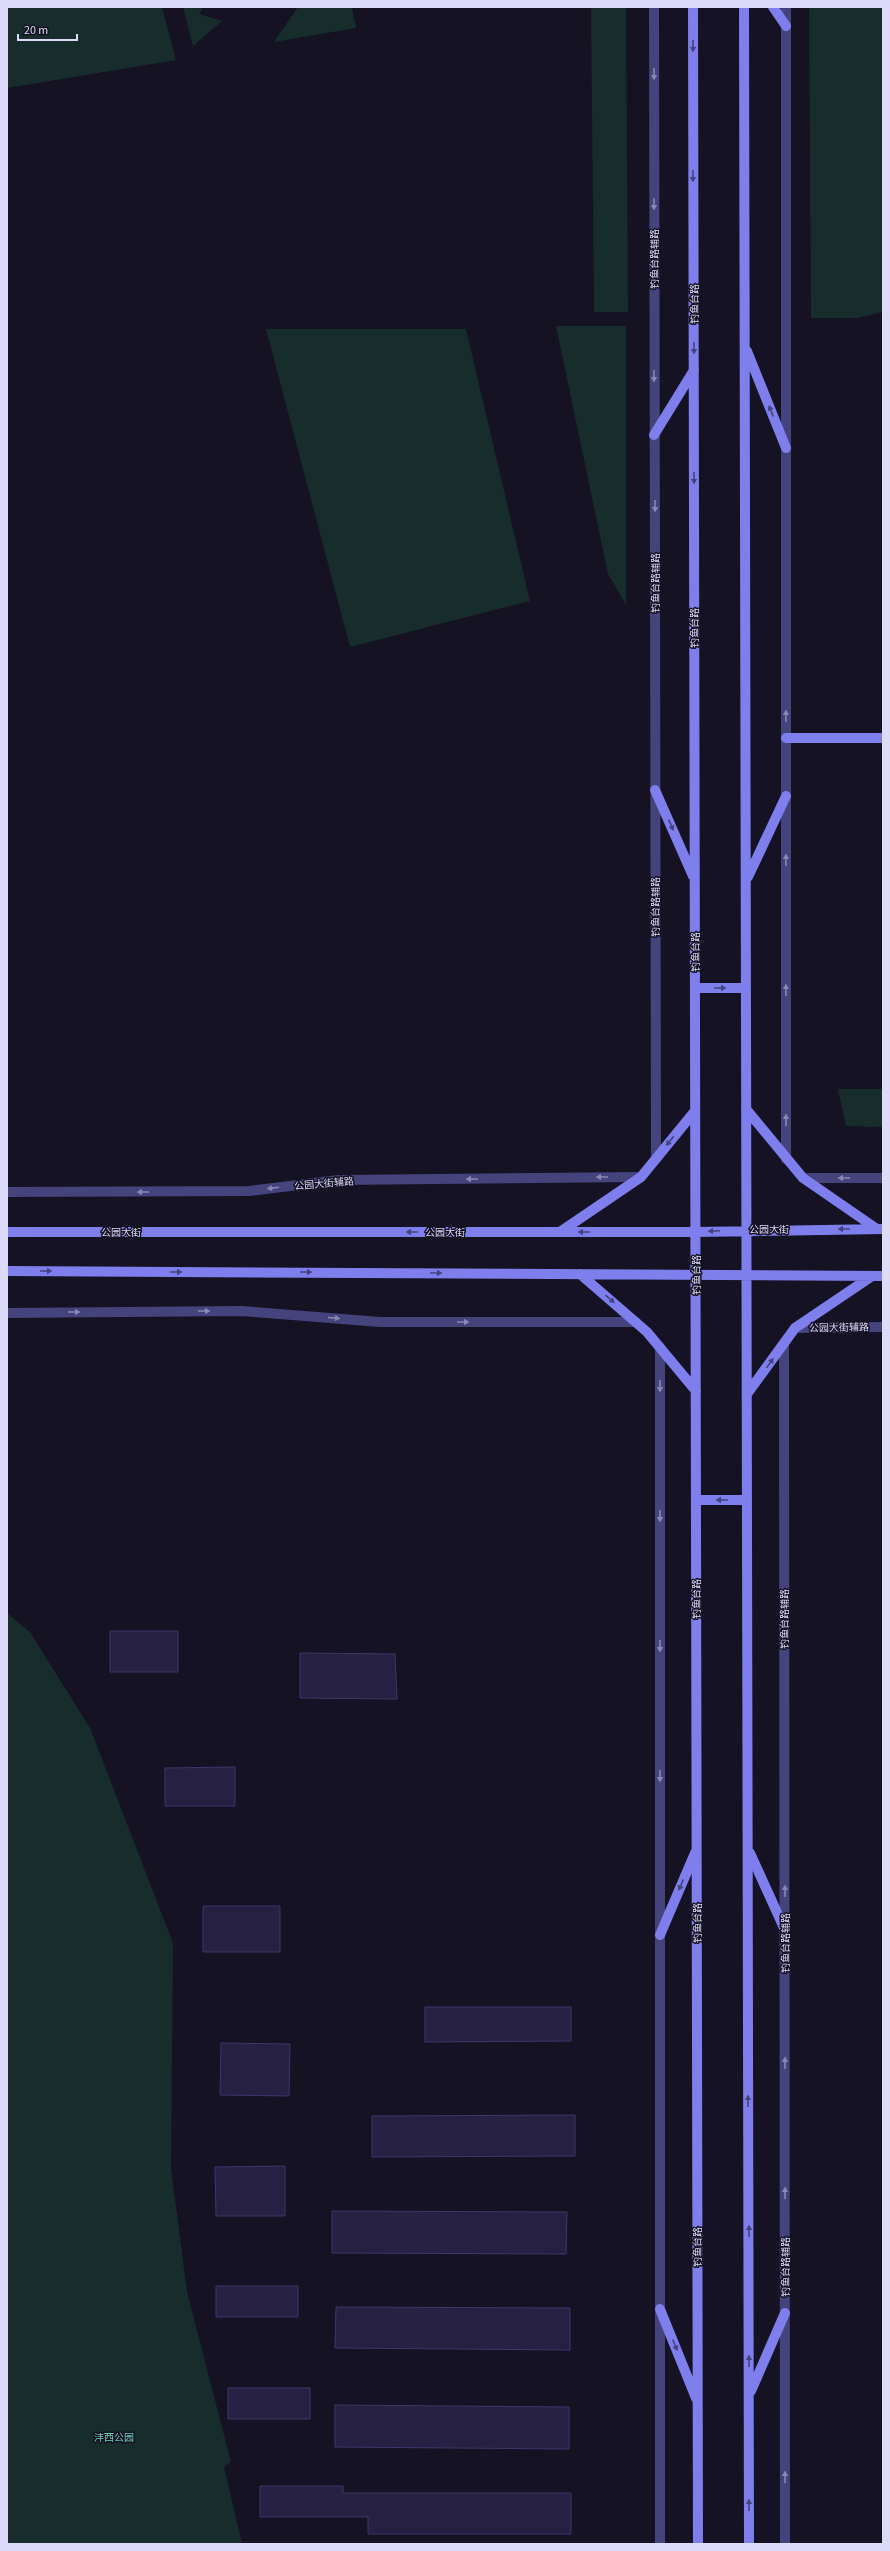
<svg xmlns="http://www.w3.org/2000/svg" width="890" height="2551" viewBox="0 0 890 2551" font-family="'Source Sans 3','Noto Sans SC',sans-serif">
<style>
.green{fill:#162d2b}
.building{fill:#262142;stroke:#3f366b}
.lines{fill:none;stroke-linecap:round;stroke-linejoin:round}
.street{stroke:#44437c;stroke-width:10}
.secondary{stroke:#7e7fed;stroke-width:10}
.oneway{fill:#44437e}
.oneway2{fill:#8987b5}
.labels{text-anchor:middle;stroke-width:3;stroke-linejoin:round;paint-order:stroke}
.street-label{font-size:10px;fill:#dddafa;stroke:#151224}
.park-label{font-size:10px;fill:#6fd0b5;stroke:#151224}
</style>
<rect width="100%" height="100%" fill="#151224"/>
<!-- green -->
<path class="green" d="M7 7H162L176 60 7 88Z
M183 7H203L199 14 222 21 193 46Z
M298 7H352L356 28 274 42Z
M591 7H626L628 312H594Z
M809 7H883V308L882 312 858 318H811Z
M556 326H626V605L608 574Z
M266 329H466L530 601 350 647Z
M838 1089H883V1127L846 1126Z
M7 1613 30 1632 90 1728 173 1943 171 2168 187 2292 231 2462 224 2467 242 2544H7Z"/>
<!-- building -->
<path class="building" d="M110 1631H178V1672H110Z
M300 1653 395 1654 397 1699 300 1698Z
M235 1767V1806H165V1768Z
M203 1906H280V1952H203Z
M425 2007H571V2041L425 2042Z
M221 2043 290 2044 289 2096 220 2095Z
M575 2115V2156L372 2157V2116Z
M285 2166V2216H216L215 2167Z
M332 2211 567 2212 566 2254 332 2253Z
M216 2286H298V2317H216Z
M336 2307 570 2308V2350L335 2348Z
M228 2388H310V2419H228Z
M335 2405 569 2407V2449L335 2447Z
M260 2486H343V2493H571V2534H368V2517H260Z"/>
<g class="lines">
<!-- street -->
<path class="street" d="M654 7 656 1159
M786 7V1159
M803 1178H883
M7 1192 249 1191 339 1180 641 1177
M7 1313 242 1311 380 1322H636
M795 1328 883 1327
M784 1343 785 2544
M660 1347V2544"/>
<!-- secondary -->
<path class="secondary" d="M693 7 698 2544
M744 7 749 2544
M773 7 786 26
M747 351 786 448
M654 435 694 370
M786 738H883
M655 790 693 876
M748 877 786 796
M695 988H746
M746 1109 803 1178 877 1229
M7 1232H695L883 1229
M560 1232 641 1177 695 1111
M7 1271 883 1276
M580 1274 647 1332 696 1391
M747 1394 795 1328 872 1276
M696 1500H747
M750 1853 785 1930
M660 1935 695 1853
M660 2309 696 2398
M751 2391 785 2313"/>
</g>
<!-- one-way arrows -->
<defs><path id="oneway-solid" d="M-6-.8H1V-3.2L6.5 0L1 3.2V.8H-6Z"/></defs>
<g class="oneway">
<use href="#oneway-solid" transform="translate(693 46) rotate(90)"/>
<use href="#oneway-solid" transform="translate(693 176) rotate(90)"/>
<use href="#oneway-solid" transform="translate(694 348) rotate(90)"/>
<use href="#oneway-solid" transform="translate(771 411) rotate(-112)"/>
<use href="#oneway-solid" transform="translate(694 478) rotate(90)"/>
<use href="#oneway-solid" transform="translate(671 825) rotate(66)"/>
<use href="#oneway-solid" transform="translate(720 988)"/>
<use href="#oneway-solid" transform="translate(670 1141) rotate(129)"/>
<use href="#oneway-solid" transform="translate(844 1229) rotate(180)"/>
<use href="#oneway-solid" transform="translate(714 1231) rotate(177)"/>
<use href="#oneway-solid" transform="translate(412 1232) rotate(180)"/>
<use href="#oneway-solid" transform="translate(584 1232) rotate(180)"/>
<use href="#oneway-solid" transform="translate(46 1271)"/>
<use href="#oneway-solid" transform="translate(176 1272)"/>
<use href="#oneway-solid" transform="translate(306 1272)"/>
<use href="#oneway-solid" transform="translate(436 1273)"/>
<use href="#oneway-solid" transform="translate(610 1299) rotate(41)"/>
<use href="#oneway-solid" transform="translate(770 1363) rotate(-54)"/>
<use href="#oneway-solid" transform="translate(722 1500) rotate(180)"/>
<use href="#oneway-solid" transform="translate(681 1885) rotate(113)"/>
<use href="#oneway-solid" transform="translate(748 2101) rotate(-90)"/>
<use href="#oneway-solid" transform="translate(749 2231) rotate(-90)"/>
<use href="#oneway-solid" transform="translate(675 2345) rotate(68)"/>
<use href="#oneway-solid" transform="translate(749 2361) rotate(-90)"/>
<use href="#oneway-solid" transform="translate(749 2505) rotate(-90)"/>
</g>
<g class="oneway2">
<use href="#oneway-solid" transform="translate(654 74) rotate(90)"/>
<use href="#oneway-solid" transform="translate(654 204) rotate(90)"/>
<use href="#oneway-solid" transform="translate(654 376) rotate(90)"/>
<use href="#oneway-solid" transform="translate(655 506) rotate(90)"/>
<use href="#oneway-solid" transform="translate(786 716) rotate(-90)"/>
<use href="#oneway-solid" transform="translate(786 860) rotate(-90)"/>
<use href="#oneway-solid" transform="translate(786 990) rotate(-90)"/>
<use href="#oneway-solid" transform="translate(786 1120) rotate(-90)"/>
<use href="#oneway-solid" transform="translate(602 1177) rotate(180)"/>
<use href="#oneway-solid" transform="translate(844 1178) rotate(-180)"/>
<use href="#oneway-solid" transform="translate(472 1179) rotate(180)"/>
<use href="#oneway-solid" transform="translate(273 1188) rotate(173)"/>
<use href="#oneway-solid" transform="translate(143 1192) rotate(180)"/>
<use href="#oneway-solid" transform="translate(204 1311)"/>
<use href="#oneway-solid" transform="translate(74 1312)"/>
<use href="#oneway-solid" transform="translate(334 1318) rotate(5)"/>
<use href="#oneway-solid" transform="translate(463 1322)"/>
<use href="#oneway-solid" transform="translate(660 1386) rotate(90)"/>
<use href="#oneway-solid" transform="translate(660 1516) rotate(90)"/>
<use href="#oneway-solid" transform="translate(660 1646) rotate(90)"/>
<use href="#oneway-solid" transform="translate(660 1776) rotate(90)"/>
<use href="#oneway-solid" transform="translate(785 1891) rotate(-90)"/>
<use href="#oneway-solid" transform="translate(785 2063) rotate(-90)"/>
<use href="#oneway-solid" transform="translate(785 2193) rotate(-90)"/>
<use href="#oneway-solid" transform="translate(785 2477) rotate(-90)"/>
</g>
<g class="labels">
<!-- street labels -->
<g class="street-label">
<text transform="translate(654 259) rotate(-90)" y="4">钓鱼台路辅路</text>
<text transform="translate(694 304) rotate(-90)" y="4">钓鱼台路</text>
<text transform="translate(655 583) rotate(-90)" y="4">钓鱼台路辅路</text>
<text transform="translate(694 628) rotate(-90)" y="4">钓鱼台路</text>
<text transform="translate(655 907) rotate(-90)" y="4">钓鱼台路辅路</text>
<text transform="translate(695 952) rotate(-90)" y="4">钓鱼台路</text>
<text transform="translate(324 1183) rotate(-5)" y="4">公园大街辅路</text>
<text x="769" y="1233">公园大街</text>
<text x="121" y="1236">公园大街</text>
<text x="445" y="1236">公园大街</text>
<text transform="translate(696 1275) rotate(-90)" y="4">钓鱼台路</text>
<text transform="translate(839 1327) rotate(-1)" y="4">公园大街辅路</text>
<text transform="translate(696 1599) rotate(-90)" y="4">钓鱼台路</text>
<text transform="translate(784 1619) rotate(-90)" y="4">钓鱼台路辅路</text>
<text transform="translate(697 1923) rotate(-90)" y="4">钓鱼台路</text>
<text transform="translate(785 1943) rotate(-90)" y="4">钓鱼台路辅路</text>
<text transform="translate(697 2247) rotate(-90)" y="4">钓鱼台路</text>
<text transform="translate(785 2267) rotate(-90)" y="4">钓鱼台路辅路</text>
</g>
<!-- park labels -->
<g class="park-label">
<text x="114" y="2441">沣西公园</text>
</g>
</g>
<!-- border -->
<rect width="890" height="2551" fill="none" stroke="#dddafa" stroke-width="16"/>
<!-- scale -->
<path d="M18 34v6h59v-6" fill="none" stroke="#dddafa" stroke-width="2"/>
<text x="24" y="34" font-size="12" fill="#dddafa" stroke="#151224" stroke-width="3" paint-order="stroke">20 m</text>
</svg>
